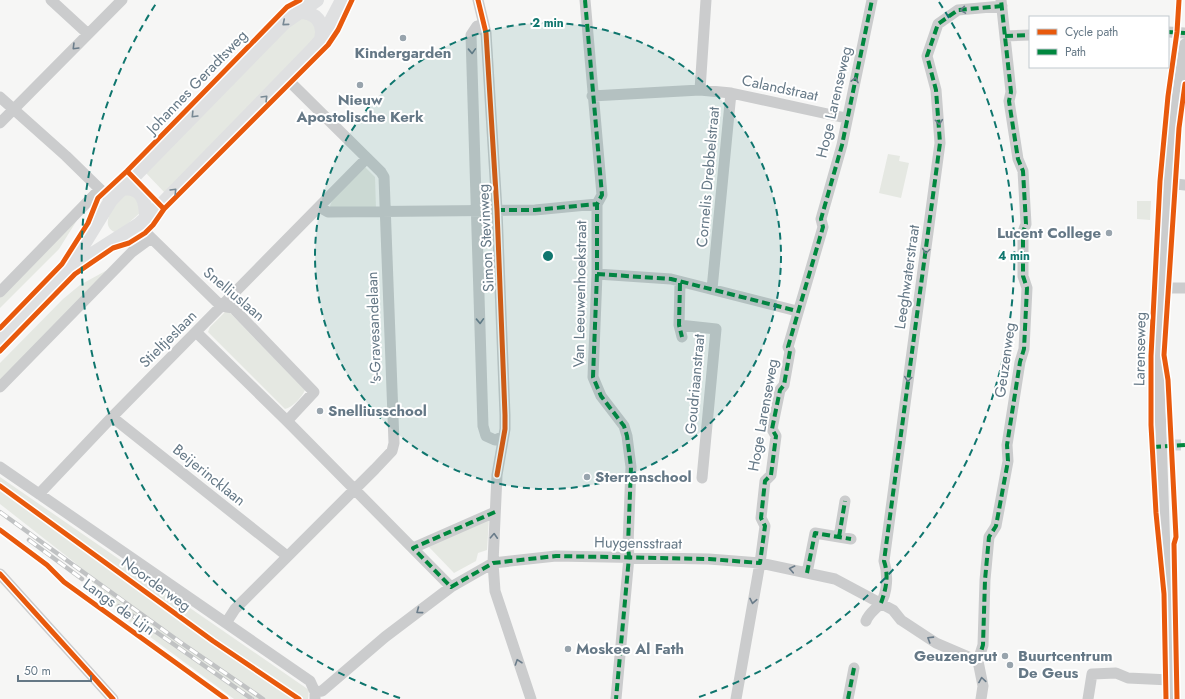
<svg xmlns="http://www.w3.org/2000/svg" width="1185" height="699" viewBox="0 0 1185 699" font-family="Jost,sans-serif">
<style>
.green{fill:#e5e8e2}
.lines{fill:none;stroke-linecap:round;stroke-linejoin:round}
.minor-tunnel{stroke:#d2d6d9;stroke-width:11;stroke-dasharray:11 5.5;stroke-linecap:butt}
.minor{stroke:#cbcccd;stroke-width:11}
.major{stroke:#dfe0e1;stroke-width:14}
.rail-casing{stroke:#c0c2c3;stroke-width:4.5}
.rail{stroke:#fff;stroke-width:3;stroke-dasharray:9;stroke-linecap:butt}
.quiet{stroke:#00873e;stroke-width:4;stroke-dasharray:8 4;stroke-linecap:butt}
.cycleway-casing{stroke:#fff;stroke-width:8}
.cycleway{stroke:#e8590c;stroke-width:5}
.oneway{stroke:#6a7c8a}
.oneway2{stroke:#778894}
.ring{fill:none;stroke:#0f766e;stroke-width:2;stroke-dasharray:7 5}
.poi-dot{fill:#98a4ad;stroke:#fff;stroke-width:1.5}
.labels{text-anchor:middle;stroke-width:4;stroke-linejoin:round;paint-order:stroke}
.poi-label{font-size:15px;font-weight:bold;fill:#657886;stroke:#fff;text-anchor:start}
.street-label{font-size:15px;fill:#657886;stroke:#fff}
.centre{fill:#0f766e;stroke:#fff;stroke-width:2}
.ring-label{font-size:12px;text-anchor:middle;font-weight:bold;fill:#0f766e;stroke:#fff;stroke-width:4;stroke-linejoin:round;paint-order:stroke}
</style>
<rect width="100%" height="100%" fill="#f6f6f5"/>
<!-- green -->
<path class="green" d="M303 16 318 26 314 44 165 193 144 171 292 21Z
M888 154 900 156 899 161 909 163 901 198 879 193Z
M365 167 375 177 376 209H331L330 206 332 201Z
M134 193 141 212 117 233C97 226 115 208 119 196Z
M1137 201H1151L1150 220 1137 219Z
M79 217 59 249 0 308V297Z
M109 269 0 382V363L63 299 80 285Z
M226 311 230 313 305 390C302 397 293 407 285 409L208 332 210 327Z
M0 477 309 690 308 699H234L126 619 74 562 0 504Z
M489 518 487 550 478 553 476 561 454 573 428 546Z"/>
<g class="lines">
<!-- minor-tunnel -->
<path class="minor-tunnel" d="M1170 445H1185"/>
<!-- minor -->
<path class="minor" d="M51 0 88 34
M478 0 486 33 497 210 505 415V429L497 475 493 563 495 591 531 699
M585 0 602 195 597 204V274L593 377 601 396 624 426 627 436 631 467 628 545 629 557 616 699
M706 0 700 90 731 93 712 289
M1168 32 1185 33
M486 33 480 27 477 26 471 35 483 426 486 436 495 440 503 437
M1005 36 1030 35
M731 93 846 118
M592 96 700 90
M0 97 66 156 111 200
M0 123 122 0
M1168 183 1185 185
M319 207 328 212 535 210 597 204
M138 225 221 306 233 308 314 392 287 421
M597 274 671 279 797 311
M680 283 679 325 682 337
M1161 288H1185
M0 292 100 189
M679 325 716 329 702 478
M196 332 287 421 451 587
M0 387 132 252 151 238
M112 417 287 556
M0 467 310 681 315 692V698
M39 494 112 417 367 158
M839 537 845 501
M413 548 495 512
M807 573 815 533 851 539
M0 574 113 699
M866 621C869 613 875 610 880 604 888 593 888 573 884 561L940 143 936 90 927 56 938 24 958 10 1002 6
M226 623 235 609 375 469 392 451 394 443 384 177 381 172 286 78
M315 692 322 691 385 637 451 587 493 563 556 556 709 559 760 563 835 579 893 610 901 620 936 643 978 661
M736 699 760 563 765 526 761 518 765 481 771 475 776 436 772 429 780 390 784 385 790 351 788 347 823 227 821 219 842 145 872 0
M848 699 854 668
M981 699 983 686 978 661 983 645 985 580 989 537 996 526 1008 461 1007 445 1020 362 1024 349 1027 288 1023 276V232L1026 224 1023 171 1018 159 1009 101 1011 92 1001 0
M1088 699 1092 674 1116 673 1128 678 1170 680
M1170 699 1158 348 1168 183 1177 98 1185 44"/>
<!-- major -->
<path class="major" d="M299 12C316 12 325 23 321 39
M121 189C142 185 146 201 146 218
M75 265 138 225 161 205 311 51 321 40 342 0
M0 338 68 270 111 200 284 23 317 0"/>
<defs>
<path id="rail" d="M0 512 180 642 263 699
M29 540 82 579
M119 606 252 699"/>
</defs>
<!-- rail casing -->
<use href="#rail" class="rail-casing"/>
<!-- rail -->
<use href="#rail" class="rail"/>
<!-- quiet -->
<path class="quiet" d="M585 0 602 195 597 204V274L593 377 601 396 624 426 627 436 631 467 628 545 629 557 616 699
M1168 32 1185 33
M1005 36 1030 35
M497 210H535L597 204
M597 274 671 279 797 311
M680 283 679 325 682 337
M1153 447 1185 445
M495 512 413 548 451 587 493 563 556 556 709 559 760 563 765 526 761 518 765 481 771 475 776 436 772 429 780 390 784 385 790 351 788 347 823 227 821 219 842 145 872 0
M839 537 845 501
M807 573 815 533 851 539
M881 603C886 589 889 576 884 561L940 143 936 90 927 56 938 24 958 10 1002 6
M978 661 983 645 985 580 989 537 996 526 1008 461 1007 445 1020 362 1024 349 1027 288 1023 276V232L1026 224 1023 171 1018 159 1009 101 1011 92 1001 0
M848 699 854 668"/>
<defs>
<path id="cycleway" d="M478 0 486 33 497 210 505 415V429L497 475
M127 171 164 209
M0 328 62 264 88 223 98 198 127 171 287 7 300 0
M0 351 75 274 113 248 129 243 145 233 153 225 164 209 328 45 338 30 352 0
M0 486 213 641 299 699
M0 530 47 565 64 582 226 699
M0 574 113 699
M1166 699 1164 594 1156 513 1151 425V356L1160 181 1168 96 1177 32 1179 0
M1177 699 1174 544 1176 537 1168 380 1164 355 1179 128 1185 84"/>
</defs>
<!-- cycleway casing -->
<use href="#cycleway" class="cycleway-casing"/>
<!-- cycleway -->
<use href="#cycleway" class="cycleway"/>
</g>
<!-- one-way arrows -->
<defs><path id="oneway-chevron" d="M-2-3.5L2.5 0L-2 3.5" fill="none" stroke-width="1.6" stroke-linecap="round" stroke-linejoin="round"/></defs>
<g class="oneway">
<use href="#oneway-chevron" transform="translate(963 10) rotate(171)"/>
<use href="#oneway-chevron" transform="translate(75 47) rotate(135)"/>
<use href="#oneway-chevron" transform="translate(472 51) rotate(88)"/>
<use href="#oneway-chevron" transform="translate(855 80) rotate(-78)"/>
<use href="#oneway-chevron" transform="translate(939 122) rotate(85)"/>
<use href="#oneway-chevron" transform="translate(926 251) rotate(98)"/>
<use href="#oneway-chevron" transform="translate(480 321) rotate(88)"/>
<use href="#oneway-chevron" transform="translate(908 379) rotate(98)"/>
<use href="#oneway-chevron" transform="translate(494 536) rotate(-87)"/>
<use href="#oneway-chevron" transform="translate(792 569) rotate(-168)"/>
<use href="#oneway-chevron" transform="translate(753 601) rotate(101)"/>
<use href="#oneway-chevron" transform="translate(419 611) rotate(143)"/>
<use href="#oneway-chevron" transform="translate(930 639) rotate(-148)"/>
<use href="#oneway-chevron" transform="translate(518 662) rotate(-109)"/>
<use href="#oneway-chevron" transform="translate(982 680) rotate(-99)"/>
</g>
<g class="oneway2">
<use href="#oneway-chevron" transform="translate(285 23) rotate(140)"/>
<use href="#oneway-chevron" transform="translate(265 98) rotate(-45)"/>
<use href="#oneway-chevron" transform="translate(194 115) rotate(134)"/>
<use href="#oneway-chevron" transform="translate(174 191) rotate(-46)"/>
</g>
<!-- distance rings -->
<circle cx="548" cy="256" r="233" fill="#0f766e" fill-opacity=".12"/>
<g class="ring">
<circle cx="548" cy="256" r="233"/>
<path d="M400 698A466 466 0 0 1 157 2M939 2A466 466 0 0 1 696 698"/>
</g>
<!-- markers -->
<g class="poi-dot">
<circle cx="403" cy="38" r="4"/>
<circle cx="360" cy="85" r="4"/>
<circle cx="1109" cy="233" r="4"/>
<circle cx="320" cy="411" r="4"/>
<circle cx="587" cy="477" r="4"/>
<circle cx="568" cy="649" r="4"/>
<circle cx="1005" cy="656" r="4"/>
<circle cx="1010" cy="665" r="4"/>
</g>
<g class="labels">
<!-- poi labels -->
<g class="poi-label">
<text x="403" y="58" text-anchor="middle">Kindergarden</text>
<text x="360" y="105" text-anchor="middle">Nieuw<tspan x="360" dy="17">Apostolische Kerk</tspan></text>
<text x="1101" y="238" text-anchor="end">Lucent College</text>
<text x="328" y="416">Snelliusschool</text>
<text x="595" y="482">Sterrenschool</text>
<text x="576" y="654">Moskee Al Fath</text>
<text x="997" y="661" text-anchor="end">Geuzengrut</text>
<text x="1018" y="661">Buurtcentrum<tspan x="1018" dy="17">De Geus</tspan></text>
</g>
<!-- street labels -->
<g class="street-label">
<text transform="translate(197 82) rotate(-46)" y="5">Johannes Geradtsweg</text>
<text transform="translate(780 88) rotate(12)" y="5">Calandstraat</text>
<text transform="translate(834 102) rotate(-77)" y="5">Hoge Larenseweg</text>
<text transform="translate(708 177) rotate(-85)" y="5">Cornelis Drebbelstraat</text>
<text transform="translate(486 238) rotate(-93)" y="5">Simon Stevinweg</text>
<text transform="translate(907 277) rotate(-82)" y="5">Leeghwaterstraat</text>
<text transform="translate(234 294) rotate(40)" y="5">Snelliuslaan</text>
<text transform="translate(580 294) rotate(-89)" y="5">Van Leeuwenhoekstraat</text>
<text transform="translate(374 328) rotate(-92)" y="5">'s-Gravesandelaan</text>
<text transform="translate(168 339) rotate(-45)" y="5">Stieltjeslaan</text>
<text transform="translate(1140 349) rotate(-89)" y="5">Larenseweg</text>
<text transform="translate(1005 360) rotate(-82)" y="5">Geuzenweg</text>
<text transform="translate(695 384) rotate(-85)" y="5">Goudriaanstraat</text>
<text transform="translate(763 415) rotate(-80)" y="5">Hoge Larenseweg</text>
<text transform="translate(209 475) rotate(39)" y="5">Beijerincklaan</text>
<text transform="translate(638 543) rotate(1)" y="5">Huygensstraat</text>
<text transform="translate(156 584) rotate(36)" y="5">Noorderweg</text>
<text transform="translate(119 607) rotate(36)" y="5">Langs de Lijn</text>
</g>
</g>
<circle cx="548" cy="256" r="6" class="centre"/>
<g class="ring-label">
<text x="548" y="27">2 min</text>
<text x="1014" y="260">4 min</text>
</g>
<!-- legend -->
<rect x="1029" y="16" width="140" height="52" fill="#ffffff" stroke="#c1c9cf"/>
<rect x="1037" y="29" width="20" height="6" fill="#e8590c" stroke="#c1c9cf"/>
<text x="1065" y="36" font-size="12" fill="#657886">Cycle path</text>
<rect x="1037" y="49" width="20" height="6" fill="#00873e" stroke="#c1c9cf"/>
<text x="1065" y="56" font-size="12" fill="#657886">Path</text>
<!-- scale -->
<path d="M18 675v6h73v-6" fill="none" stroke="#657886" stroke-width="2"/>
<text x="24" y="675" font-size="12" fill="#657886" stroke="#ffffff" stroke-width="3" paint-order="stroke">50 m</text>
</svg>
